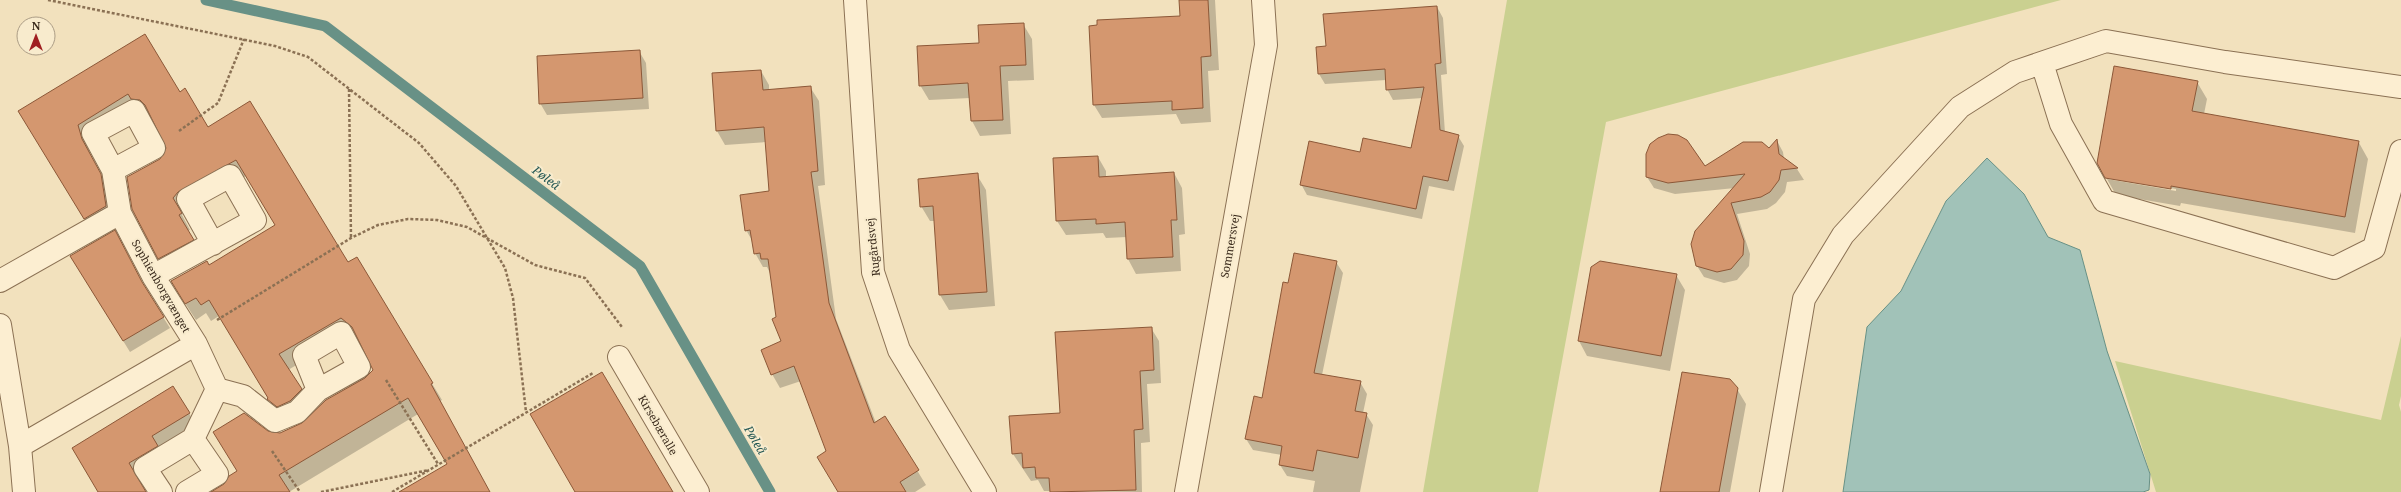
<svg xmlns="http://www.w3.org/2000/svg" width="2401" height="492" viewBox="0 0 2401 492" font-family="'Noto Serif',serif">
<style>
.green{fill:#cad090}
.water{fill:#a1c2b8;stroke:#689186}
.shadow{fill:#0003}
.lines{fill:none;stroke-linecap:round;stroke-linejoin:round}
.stream{stroke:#689186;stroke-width:11}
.building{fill:#d4976f;stroke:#8c5838}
.minor-casing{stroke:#8b7154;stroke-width:24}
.path{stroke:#8b7154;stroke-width:2.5;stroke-dasharray:3 2;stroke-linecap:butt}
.minor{stroke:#fceed1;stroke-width:22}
.labels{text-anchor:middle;stroke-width:4;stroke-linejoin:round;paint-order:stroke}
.street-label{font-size:11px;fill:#39291b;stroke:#f8ebcd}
.water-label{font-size:12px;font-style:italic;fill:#285a56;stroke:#f8ebcd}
</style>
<rect width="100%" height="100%" fill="#f2e1bd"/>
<!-- green -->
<path class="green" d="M1507 0H2061L1606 122 1538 492H1423Z
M2401 336V396L2399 405 2401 412V492H2156L2115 361 2381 420Z"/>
<!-- water -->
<path class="water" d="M1987 158 2024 194 2048 237 2080 250 2107 351 2150 474 2149 490 2143 492H1843L1867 327 1901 291 1946 201Z"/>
<!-- shadow -->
<path class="shadow" d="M1180 0H1215L1219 70 1208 71 1211 122 1181 124 1176 114 1102 118 1094 105 1181 17Z
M1437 7 1443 18 1447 74 1441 75 1445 133 1458 136 1464 146 1454 191 1429 186 1422 219 1307 195 1301 184 1360 153 1411 149 1423 98 1393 100 1387 89 1386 80 1325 84 1319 74 1327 47Z
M1023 24 1032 39 1034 80 1008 81 1011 134 980 136 972 121 970 98 929 100 920 85 980 44Z
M144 35 180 93 208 128 347 264 356 258 442 400 440 401 489 492H413L448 465 418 414 289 492H213L224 485 238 472 267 432 280 434 303 424 326 401 374 370 361 342 351 333 288 370 310 406 278 415 219 316 211 321 206 313 196 320 181 297 209 266 276 225 246 176 187 209 182 215 190 230 187 231 202 256 168 275 159 258 167 149 151 117 141 115 86 142 91 156 110 192 115 223 94 235 29 127Z
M639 51 646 63 649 109 547 115 540 103Z
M761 71 769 85V90L810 87 819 101 825 185 818 186 836 319 876 423 885 418 926 485 915 492H839L828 452 801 381 780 388 772 374 782 342 770 273 767 267H763L755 253 753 242 746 230 770 192 766 142 725 145 717 131 713 74Z
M2197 82 2207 99 2204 114 2358 141 2368 159 2355 233 2181 203 2180 206 2116 195 2107 179 2176 191V189L2107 177Z
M1777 141 1783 152 1784 159 1797 169 1804 180 1787 182 1785 192 1776 203 1767 209 1737 214 1750 254 1749 266 1737 280 1724 283 1704 277 1697 266 1735 188 1675 194 1654 188 1647 177 1704 168 1769 149Z
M1098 157 1106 171V177L1174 173 1182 188 1185 234 1179 235 1181 271 1136 274 1128 259 1127 237 1106 238 1103 233 1066 235 1057 221Z
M977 175 986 190 995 306 949 310 940 295 935 221H930L921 206Z
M1336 262 1343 273 1322 375 1360 382 1367 394 1363 413 1366 414 1373 425 1360 492H1313L1315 481 1287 476 1280 465 1282 455 1253 450 1246 439 1263 399 1289 284Z
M78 268 163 317 170 328 130 352Z
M1676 275 1685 290 1670 371 1587 356 1579 341Z
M1151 328 1159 341 1161 383 1147 384 1150 442 1141 443 1142 492 1044 491 1038 480 1031 481 1013 454 1061 414Z
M1737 389 1746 404 1730 492H1661Z
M189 413 198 430 166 462 138 480 146 492H99L82 465Z"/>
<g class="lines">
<!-- stream -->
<path class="stream" d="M206 0 325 26 640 266 770 492"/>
</g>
<!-- building -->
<path class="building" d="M1179 0H1208L1211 56 1201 57 1203 108 1172 110V101L1093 105 1089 26 1097 25V20L1180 16Z
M1437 6 1441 63 1435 64 1440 130 1459 135 1448 181 1423 176 1416 209 1300 185 1309 141 1360 152 1363 138 1411 148 1424 87 1386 90 1385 69 1318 74 1316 47 1326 46 1323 14Z
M1024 23 1026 65 1000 66 1003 120 971 121 968 83 919 86 917 46 979 43 978 25Z
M145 34 180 92 185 88 208 127 250 101 348 262 357 257 433 383 431 384 490 492H399L447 464 408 398 279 475 290 492H211L224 484 229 476 237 471 213 432 244 413 268 431 280 433 302 423 326 400 365 378 373 370 352 327 341 318 279 354 302 389 290 401 277 407 267 399 268 398 209 300 201 305 196 298 185 304 171 281 207 261 209 265 275 225 236 160 178 192 173 198 182 213 179 215 194 240 158 259 132 209 127 177 160 159 166 148 145 105 140 100 131 99 128 94 78 125 82 139 101 174 106 206 84 219 18 111Z
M640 50 643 98 539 104 537 56Z
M2114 66 2198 81 2192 111 2359 141 2345 217 2171 186V189L2105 178 2097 163Z
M761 70 763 90 811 86 818 171 811 172 829 303 874 423 885 416 919 470 900 482 906 492H838L817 457 826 451 794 366 771 375 761 350 781 341 772 319 776 317 768 259H761L760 253 754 254 750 230 745 231 740 195 769 191 764 127 716 131 712 73Z
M1668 134 1678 135 1687 140 1705 166 1743 142H1762L1769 148 1777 139 1779 154 1798 168 1781 170 1779 180 1770 192 1761 197 1731 203 1744 241 1743 255 1731 269 1717 272 1696 266 1691 244 1695 231 1745 174 1668 183 1646 177V154L1650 144 1658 138Z
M1098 156 1099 177 1174 172 1177 220H1171L1173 257 1127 259 1125 222 1096 224V219L1056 221 1053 158Z
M978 173 987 292 939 295 933 206 920 207 918 179Z
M115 230 142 282 164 317 123 341 70 256Z
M1294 253 1337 261 1314 373 1361 381 1355 411 1367 413 1358 458 1317 450 1313 471 1279 465 1282 446 1245 439 1254 396 1262 398 1283 282 1288 283Z
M1600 261 1677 274 1661 356 1578 341 1591 267Z
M1152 327 1154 370 1140 371 1143 429 1134 430 1136 490 1050 492 1049 478H1036L1035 467 1023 468 1022 453 1012 454 1009 416 1060 413 1055 332Z
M602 372 673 492H575L530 414Z
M1682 372 1730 379 1738 388 1719 492H1660Z
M173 386 190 413 152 436 158 446 129 463 146 492H98L72 448Z"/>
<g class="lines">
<defs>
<path id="minor" d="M855 0 873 272 899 350 985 492
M2042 63 2061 124 2104 201 2334 268 2374 248 2401 151
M113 170 93 133 134 111 154 148 113 170 120 213
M153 276 255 220 230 176 188 199 213 244
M0 281 120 213 153 276 196 344 20 446
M0 325 20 446 24 492
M619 357 698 492
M217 389 243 396 275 421 297 412 318 390 304 355 341 333 359 367 318 390
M161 492 145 468 193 439 217 389 196 344
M187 492 217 474 193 439
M1186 492 1266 45 1263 0
M1771 492 1804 299 1843 235 1960 107 2015 72 2106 41 2225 62 2401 87"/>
</defs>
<!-- minor casing -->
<use href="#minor" class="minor-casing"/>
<!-- path -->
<path class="path" d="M48 0 275 46 308 57 419 143 456 186 505 268 513 298 526 412
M349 89 351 238
M179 131 218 103 244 39
M217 320 351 238 378 225 408 219 437 220 467 227 535 265 585 278 622 327
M386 380 438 464
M272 451 300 492
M321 492 429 470
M392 492 593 373"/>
<!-- minor -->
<use href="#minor" class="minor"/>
</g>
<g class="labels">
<!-- street labels -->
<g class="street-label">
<text transform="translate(1230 246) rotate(-80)" y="4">Sommersvej</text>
<text transform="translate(873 247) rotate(-96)" y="4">Rugårdsvej</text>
<text transform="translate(161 286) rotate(60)" y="4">Sophienborgvænget</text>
<text transform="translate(658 425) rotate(60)" y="4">Kirsebæralle</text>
</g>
<!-- water labels -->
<g class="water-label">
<text transform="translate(546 178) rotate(37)" y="4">Pøleå</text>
<text transform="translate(755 440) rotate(60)" y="4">Pøleå</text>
</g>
</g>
<!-- north arrow -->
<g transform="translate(36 36)"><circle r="19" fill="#f8ebcd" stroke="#ac9d86"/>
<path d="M0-3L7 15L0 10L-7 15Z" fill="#a01f21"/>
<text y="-6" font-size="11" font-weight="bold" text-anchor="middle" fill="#39291b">N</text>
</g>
</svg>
